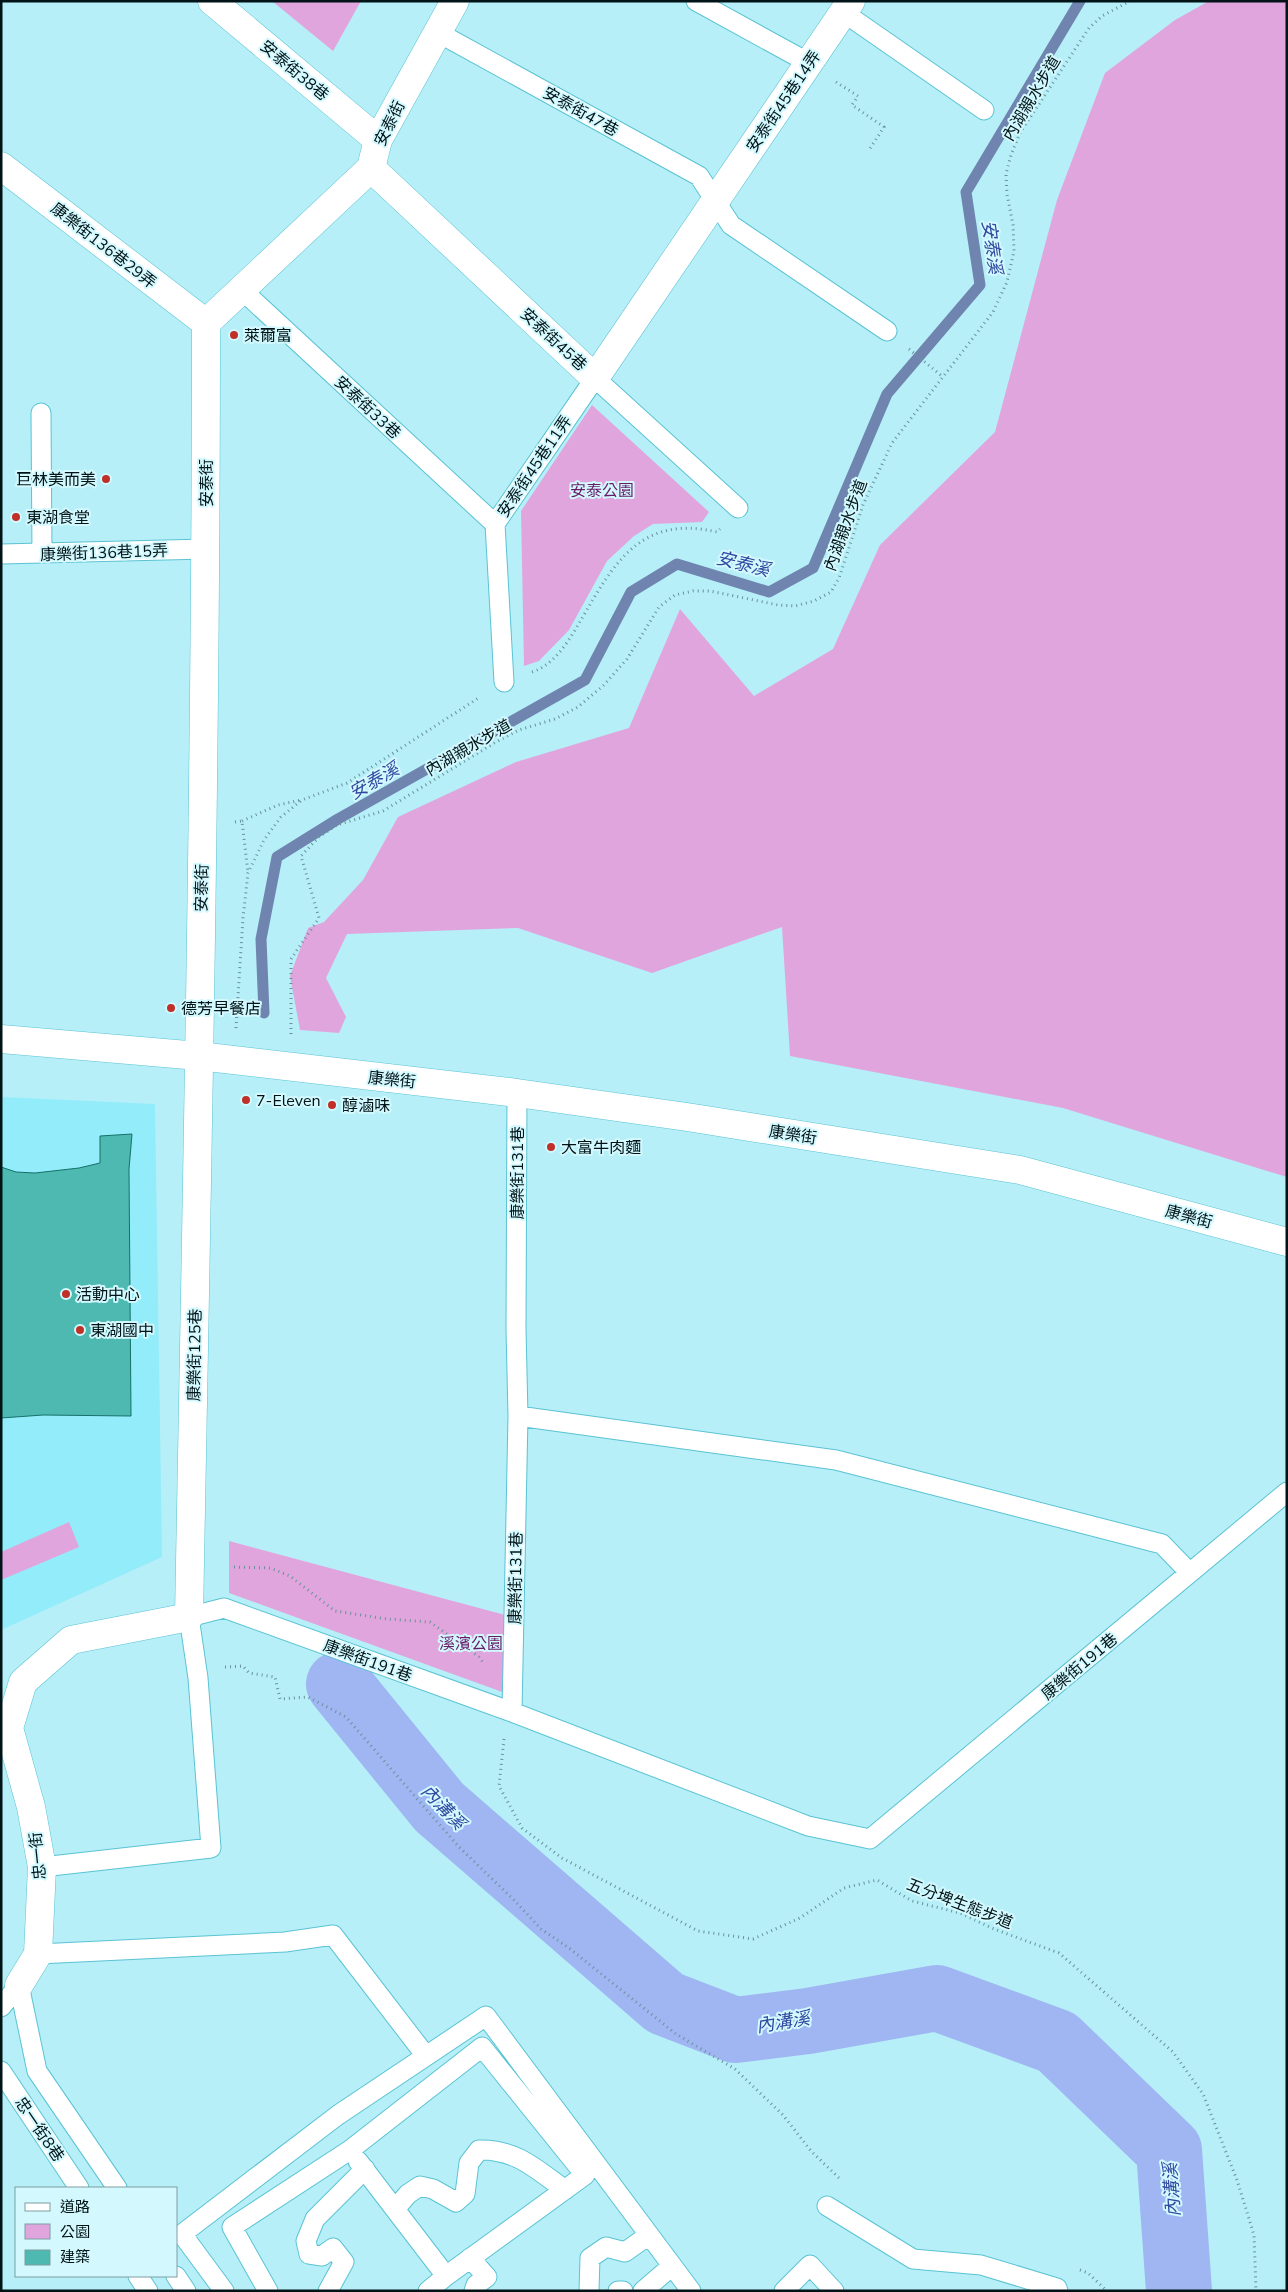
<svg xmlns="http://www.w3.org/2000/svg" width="1288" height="2292" viewBox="0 0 1288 2292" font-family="'Nunito Sans','Noto Sans TC',sans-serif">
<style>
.built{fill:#93ecfa}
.green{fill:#e1a5de}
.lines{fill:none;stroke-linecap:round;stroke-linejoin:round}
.stream{stroke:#6f85b0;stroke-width:11}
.river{stroke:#9fb6f2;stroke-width:66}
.building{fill:#4db9b1;stroke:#17706a}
.service-casing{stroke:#5ac3d3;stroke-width:21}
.minor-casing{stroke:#5ac3d3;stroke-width:29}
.tertiary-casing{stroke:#5ac3d3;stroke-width:29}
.path{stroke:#699299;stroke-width:3;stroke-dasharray:1 4;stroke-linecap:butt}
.service{stroke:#fff;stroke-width:19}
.minor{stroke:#fff;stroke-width:28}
.tertiary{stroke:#fff;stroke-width:28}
.poi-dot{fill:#be3028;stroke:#d3f9ff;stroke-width:2}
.labels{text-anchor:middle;stroke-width:4;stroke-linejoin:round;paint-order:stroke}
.street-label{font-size:16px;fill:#001317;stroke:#d3f9ff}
.poi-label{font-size:16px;fill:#001317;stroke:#d3f9ff;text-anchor:start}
.park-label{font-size:16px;fill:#681b67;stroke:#d3f9ff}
.water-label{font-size:18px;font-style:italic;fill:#31499f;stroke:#d3f9ff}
</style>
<rect width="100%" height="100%" fill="#b6eff8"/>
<!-- built -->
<path class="built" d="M1 1097 155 1104 162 1557 1 1630Z"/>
<!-- green -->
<path class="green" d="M272 1H361L333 51Z
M1209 1H1287V1177L1063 1108 790 1056 782 927 652 973 518 928 347 934 326 978 346 1017 339 1033 300 1030 290 976 308 928 324 922 363 880 398 817 516 762 629 728 680 609 754 696 833 649 880 545 995 432 1057 200 1105 73 1175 20Z
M592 405 709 512 702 522 653 524 634 536 607 561 569 630 539 661 524 666 521 511Z
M69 1522 79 1547 1 1580V1552Z
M229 1541 509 1616 505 1693 229 1593Z"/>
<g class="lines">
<!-- stream -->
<path class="stream" d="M264 1013 261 939 277 857 338 819 585 680 631 592 677 564 769 592 813 568 887 394 980 285 966 192 1080 1"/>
<!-- river -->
<path class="river" d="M339 1684 439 1807 665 2003 735 2030 808 2021 937 1998 1057 2042 1169 2150 1179 2291"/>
</g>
<!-- building -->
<path class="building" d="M132 1134 129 1169 131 1416 43 1415 1 1418V1167L16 1172 35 1173 79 1168 100 1163V1136Z"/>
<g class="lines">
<defs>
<path id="service" d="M696 1 809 63
M843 12 984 110
M437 32 699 176 731 225 887 331
M242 290 495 524
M41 413 42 553
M1 554 206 549
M504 682 495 524 595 378 738 508
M518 1416 836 1460 1162 1544 1190 1573
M512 1712 518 1416 516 1329 517 1093
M42 1867 211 1848 198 1678 189 1617 224 1608 512 1712 808 1826 870 1839 1287 1492
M38 1954 285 1942 333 1935 426 2056
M19 1985 37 2071 117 2188
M1 2007 19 1985
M1 2071 79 2188
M358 2161 446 2276 428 2291
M827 2206 913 2259 981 2265 1057 2288 1058 2291
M395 2209 408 2194 420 2186 433 2189 456 2202 465 2194 469 2163 479 2150C516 2149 536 2169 565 2190
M470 2258 487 2277 476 2285 474 2291
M138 2276 148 2291
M176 2276 186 2291
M224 2291 182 2234 338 2115 486 2016 691 2291
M268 2291 232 2227 350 2150 482 2047 585 2175 446 2276
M328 2291 344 2262 333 2248 322 2256 309 2254 306 2241 315 2219 365 2169
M589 2291 590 2258 606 2247 625 2252 649 2235
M618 2291H623
M643 2291 672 2266
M784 2291 810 2265 834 2291"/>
<path id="minor" d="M212 1 378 140
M1 166 206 323
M371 168 595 378 851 1
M19 1985 38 1954 42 1867 31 1807 9 1728 23 1682 71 1640 189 1617C197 1186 206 755 206 323L371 168 378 140 455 1"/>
<path id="tertiary" d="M1 1039 199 1056 517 1093 687 1117 1020 1170 1287 1242"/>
</defs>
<!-- service casing -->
<use href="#service" class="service-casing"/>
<!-- minor casing -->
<use href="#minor" class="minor-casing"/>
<!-- tertiary casing -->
<use href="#tertiary" class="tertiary-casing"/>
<!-- path -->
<path class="path" d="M836 82 858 96 852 105 884 127 869 150
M909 349 943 377
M532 672C556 664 569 640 581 620 614 563 641 514 717 532L720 529
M242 821 278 805 301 800
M235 822 242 821 248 873
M236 1028 243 918 248 873 264 840 281 817 302 800 347 783 480 697
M291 1034V959L319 918 301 856 319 837 337 825 383 811 496 742 519 730 555 719 578 707 604 685 627 659 659 607 675 595 693 591H710L778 605 795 606 814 601 831 592 839 578 863 505 892 443 993 312 1007 282 1014 251 1013 225 1007 194 1006 174 1011 155 1020 133 1089 28 1102 16 1130 1
M234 1567 270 1568 290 1576 335 1611 387 1619 430 1622 479 1657 484 1664
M225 1667 243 1666 249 1673 275 1677 280 1699 308 1697 346 1717 459 1847 514 1900 541 1929 569 1948 676 2034 735 2069 783 2115 811 2151 839 2178
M504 1739 499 1786 522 1828 562 1858 698 1931 753 1939 800 1918 844 1888 877 1880 912 1901 960 1913 994 1929 1059 1953 1173 2052 1203 2094 1237 2180 1254 2235 1256 2291
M1080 2270 1088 2273 1107 2291"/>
<!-- service -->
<use href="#service" class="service"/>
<!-- minor -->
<use href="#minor" class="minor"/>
<!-- tertiary -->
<use href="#tertiary" class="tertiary"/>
</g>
<!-- markers -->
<g class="poi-dot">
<circle cx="234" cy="335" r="5"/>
<circle cx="106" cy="479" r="5"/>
<circle cx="16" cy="517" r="5"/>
<circle cx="171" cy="1008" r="5"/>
<circle cx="246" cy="1100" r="5"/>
<circle cx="332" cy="1105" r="5"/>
<circle cx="551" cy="1147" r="5"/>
<circle cx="66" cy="1294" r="5"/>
<circle cx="80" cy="1330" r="5"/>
</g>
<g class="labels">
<!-- street labels -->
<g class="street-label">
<text transform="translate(295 70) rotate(40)" y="6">安泰街38巷</text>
<text transform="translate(1031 98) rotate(-59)" y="6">內湖親水步道</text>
<text transform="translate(783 101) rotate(-56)" y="6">安泰街45巷14弄</text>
<text transform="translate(581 111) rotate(29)" y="6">安泰街47巷</text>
<text transform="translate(389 123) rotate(-64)" y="6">安泰街</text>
<text transform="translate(104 245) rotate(38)" y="6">康樂街136巷29弄</text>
<text transform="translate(554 339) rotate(43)" y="6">安泰街45巷</text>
<text transform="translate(368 407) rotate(43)" y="6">安泰街33巷</text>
<text transform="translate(534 466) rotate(-56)" y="6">安泰街45巷11弄</text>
<text transform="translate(206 483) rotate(-90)" y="6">安泰街</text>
<text transform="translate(845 525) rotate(-70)" y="6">內湖親水步道</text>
<text transform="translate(104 552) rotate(-2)" y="6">康樂街136巷15弄</text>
<text transform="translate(468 747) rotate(-30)" y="6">內湖親水步道</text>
<text transform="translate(201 888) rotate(-89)" y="6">安泰街</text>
<text transform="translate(392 1079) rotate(6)" y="6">康樂街</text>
<text transform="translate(793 1134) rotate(9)" y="6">康樂街</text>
<text transform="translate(517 1173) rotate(-90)" y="6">康樂街131巷</text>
<text transform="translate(1189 1216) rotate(15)" y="6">康樂街</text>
<text transform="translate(194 1355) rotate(-89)" y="6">康樂街125巷</text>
<text transform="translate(515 1578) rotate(-89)" y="6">康樂街131巷</text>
<text transform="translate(368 1660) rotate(20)" y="6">康樂街191巷</text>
<text transform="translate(1079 1666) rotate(-40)" y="6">康樂街191巷</text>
<text transform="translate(37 1856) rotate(-96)" y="6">忠一街</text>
<text transform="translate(960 1903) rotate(21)" y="6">五分埤生態步道</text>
<text transform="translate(40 2129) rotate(56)" y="6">忠一街8巷</text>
</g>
<!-- poi labels -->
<g class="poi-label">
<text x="244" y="341">萊爾富</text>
<text x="96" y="485" text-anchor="end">巨林美而美</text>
<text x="26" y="523">東湖食堂</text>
<text x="181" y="1014">德芳早餐店</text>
<text x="256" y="1106">7-Eleven</text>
<text x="342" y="1111">醇滷味</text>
<text x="561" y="1153">大富牛肉麵</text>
<text x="76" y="1300">活動中心</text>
<text x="90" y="1336">東湖國中</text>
</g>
<!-- park labels -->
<g class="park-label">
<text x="602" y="496">安泰公園</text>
<text x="471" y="1649">溪濱公園</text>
</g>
<!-- water labels -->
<g class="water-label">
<text transform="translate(992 247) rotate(82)" y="6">安泰溪</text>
<text transform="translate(743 564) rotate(14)" y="6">安泰溪</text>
<text transform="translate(374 781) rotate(-30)" y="6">安泰溪</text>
<text transform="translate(443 1807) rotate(46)" y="6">內溝溪</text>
<text transform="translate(783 2022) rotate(-9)" y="6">內溝溪</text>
<text transform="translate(1172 2190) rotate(-94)" y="6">內溝溪</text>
</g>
</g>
<!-- border -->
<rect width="1288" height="2292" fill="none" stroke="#001317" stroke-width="5"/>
<!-- legend -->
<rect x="15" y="2187" width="162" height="90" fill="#d3f9ff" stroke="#7f9da2"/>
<rect x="25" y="2203" width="25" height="8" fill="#ffffff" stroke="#7f9da2"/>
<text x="60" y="2212" font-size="15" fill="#001317">道路</text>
<rect x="25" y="2224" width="25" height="15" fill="#e1a5de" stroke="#7f9da2"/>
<text x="60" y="2237" font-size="15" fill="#001317">公園</text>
<rect x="25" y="2250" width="25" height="15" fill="#4db9b1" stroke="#7f9da2"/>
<text x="60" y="2262" font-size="15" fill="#001317">建築</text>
</svg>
